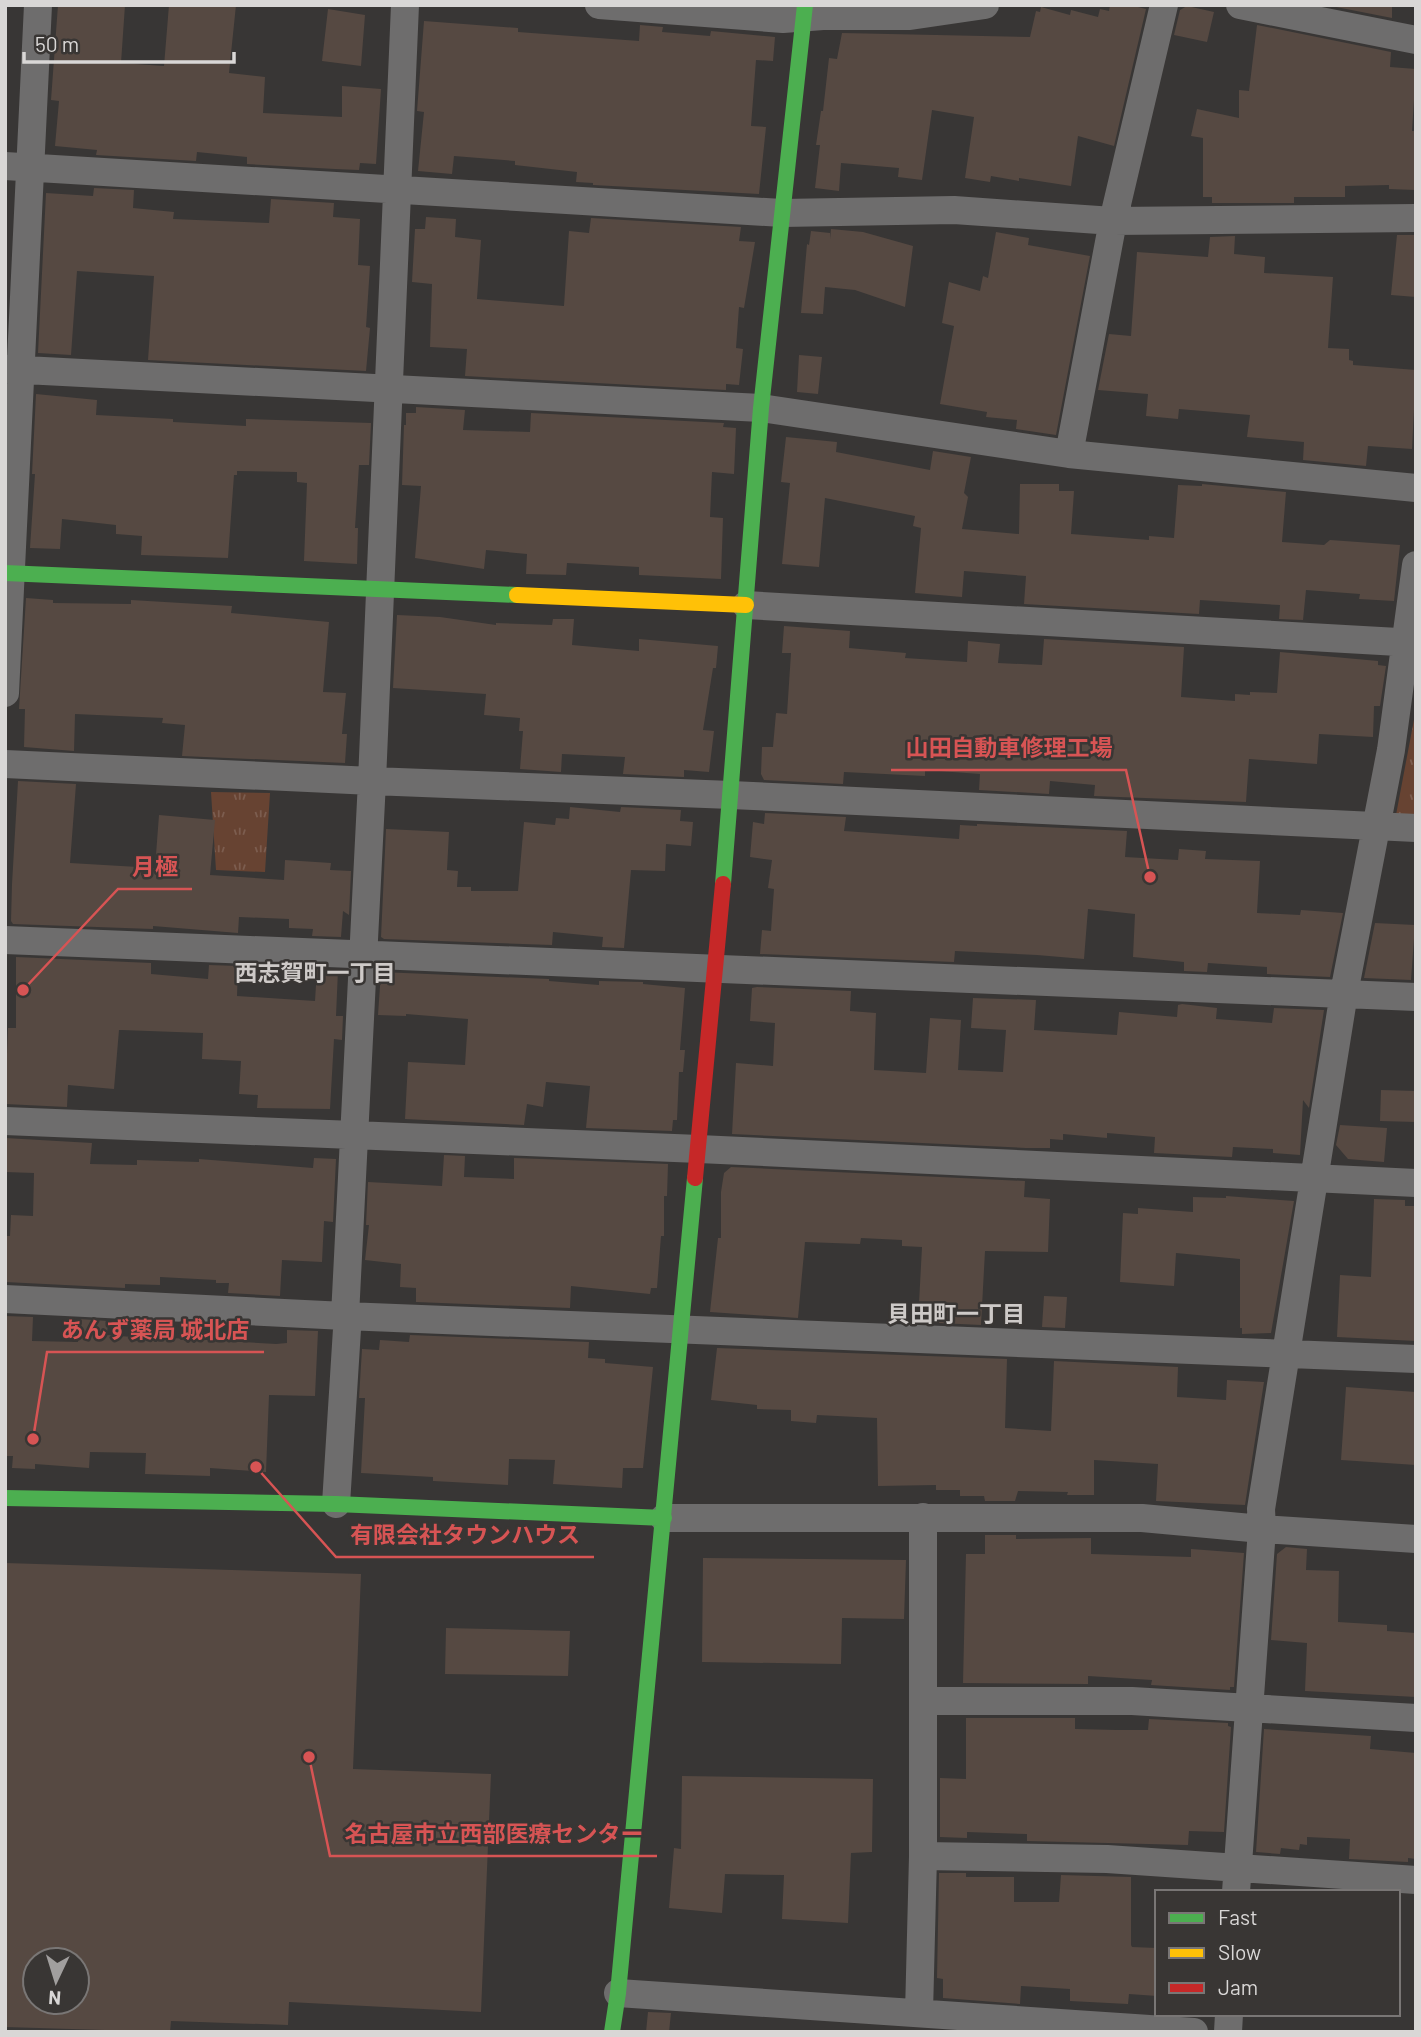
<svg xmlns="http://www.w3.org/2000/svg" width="1421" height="2037" viewBox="0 0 1421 2037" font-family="Barlow,'Noto Sans JP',sans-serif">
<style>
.grass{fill:url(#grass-tufts)}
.building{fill:#564942;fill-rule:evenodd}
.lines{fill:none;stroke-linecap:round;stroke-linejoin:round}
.street{stroke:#6e6d6d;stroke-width:28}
.fast{stroke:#4caf50;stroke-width:16}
.slow{stroke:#ffc107;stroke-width:16}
.jam{stroke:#c62828;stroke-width:16}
.labels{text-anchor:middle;stroke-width:5;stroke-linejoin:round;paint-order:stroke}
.neighbourhood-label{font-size:23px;font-weight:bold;fill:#cecac8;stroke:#393634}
.leader{fill:none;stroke:#d75454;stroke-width:2.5}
.callout-dot{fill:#d75454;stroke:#393634;stroke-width:2.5}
.callout-label{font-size:23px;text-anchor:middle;font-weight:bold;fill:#d75454;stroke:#393634;stroke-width:5;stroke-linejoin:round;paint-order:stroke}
</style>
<defs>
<pattern id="grass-tufts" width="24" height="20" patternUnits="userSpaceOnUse" patternTransform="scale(1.75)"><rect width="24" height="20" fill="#674332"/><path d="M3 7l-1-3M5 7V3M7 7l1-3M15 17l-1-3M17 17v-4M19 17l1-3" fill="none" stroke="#7c5d4f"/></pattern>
</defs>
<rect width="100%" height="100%" fill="#383635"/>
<!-- grass -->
<path class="grass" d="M1416 709V816L1396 815Z
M211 792 270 793 265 872 216 870Z"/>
<!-- building -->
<path class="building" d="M58 5H125L121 63 164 66 169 5H236L229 73 265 77 263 113 342 117V86L381 89 376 164 360 163 359 170 335 169 247 164V157L197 152 196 161 96 155 97 150 55 146 59 101 51 100Z
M1110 5H1130L1146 9 1114 146 1078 136 1071 186 1019 178V181L991 176 990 182 965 178 974 117 932 110 922 180 898 177 899 168 841 163 839 191 815 188 820 145H816L821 111H823L829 58 837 59 842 33 1030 37 1036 11 1040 12 1041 7 1070 15 1071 10 1098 17 1100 9 1109 11Z
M1326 5H1392V18Z
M1187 6 1214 12 1207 42 1174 35 1180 10Z
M328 9 365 15 361 66 322 61Z
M424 21 518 28V32L639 41 640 25 663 27 662 32 710 36 711 31 775 37 773 61 756 60 751 126 766 127 759 194 593 185V183L576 182 577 172 515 165V161L454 156 452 174 418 171 424 112 417 111Z
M1257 25 1391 52 1390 67 1416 69 1412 131H1416V190L1389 189V185L1345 186V197H1294V203H1212V197H1203V138L1191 136 1197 109 1239 118V90L1249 91Z
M94 188 134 190 133 208 174 212 173 219 269 223 271 199 334 203 333 217 360 219 358 265 370 266 366 327 370 328 366 371 148 360 154 276 77 271 71 355 38 353 46 193 93 196Z
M426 217 456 219 455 237 481 240 477 299 564 306 569 231 589 233 591 218 741 227 739 241 755 242 744 308 739 307 736 348 743 349 739 385 726 384V390L465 376 467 349 430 347 432 284 412 282 415 229H425Z
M831 229 863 232 913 246 905 307 855 290 825 287 823 314 801 313 807 244 809 245 811 231 830 233V239Z
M996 232 1029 238 1028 245 1090 256 1056 435 1016 429 1017 420 986 417 987 412 940 404 954 326 942 323 949 282 980 291 983 276 988 278Z
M1397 235H1416V297L1391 295Z
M1235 236 1234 254 1265 257 1264 273 1333 277 1328 348 1349 349V360L1353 361V365L1416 370 1412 449 1368 446 1366 466 1303 460 1304 442 1247 437 1250 415 1179 409 1178 419 1146 416 1148 394 1098 390 1109 334 1131 336 1137 252 1208 257 1210 237Z
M799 355 822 357 818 394 797 392Z
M36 394 97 400 96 415 173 419V422L246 426V419L371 423 369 465H359L355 528H358L357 564 304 561 307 483 297 482V472L237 471V475H234L228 558 141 555 142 536 116 534V525L62 519 60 549 30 548 35 474H32Z
M416 407 465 410 463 430 530 432 531 413 724 423 723 427 736 428 734 474 712 472 710 517 723 518 721 579 639 575V567L567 563 566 575 526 574 527 554 486 550 484 569 415 558 421 486 402 485 404 425H406V413H416Z
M786 437 837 442 836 452 930 470 933 451 971 457 964 493 968 497 962 529 1019 534 1020 484H1059V491H1074L1071 534 1149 540V536L1174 538 1178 485 1202 486V484L1286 492 1282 542 1324 545 1330 540 1400 545 1394 601 1359 599 1360 594 1306 590 1303 620 1279 619 1280 605 1200 600 1199 614 1024 604 1026 576 964 571 962 597 915 593 921 528 913 526 915 516 825 498 819 567 782 564 790 483 781 482Z
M26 598 53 600V603L131 604V600L232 606 231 613 329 622 323 692 346 693 342 734H347L345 763 182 756 185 725 162 723 163 718 75 714 74 751 24 747 25 709H19Z
M397 615 440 617 496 625V623L552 625 553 619H574L572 645 583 646 639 651V639L718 646 716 668H713L703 730 714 731 709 772 684 770V777L623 774 625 757 562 754 561 772 520 769 523 731H519L520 718 484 715 486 694 393 688Z
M784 626 850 631 849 648 906 653 905 658 967 662 968 641 1000 644 998 663 1042 665 1044 639 1184 647 1181 697 1235 701V694L1250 695V692L1277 693 1280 652 1378 661V665L1386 666 1380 706H1374L1373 737 1319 734 1317 764 1249 759 1246 802 1094 796 1095 785 1050 781 1049 794 979 790 980 774 925 770V776L844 772 843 784 764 780 761 774 762 747H773L776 713 787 714 791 653H782Z
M18 781 76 784 70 863 155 868 159 815 215 820 210 875 284 880 285 860 331 863 330 870 351 871 349 915 343 911 341 937 312 936 313 929 289 928V919L239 917 238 933 153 926V929L13 924 11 921 12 884Z
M570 807 620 812 621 807 681 810 680 821 693 822 691 846 666 844 665 871 631 870 624 948 602 947 603 937 553 932 552 945 384 939 381 937 386 829 449 832 447 870 458 871 457 887H471V891H518L524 822 555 825 556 818 569 819Z
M765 813 846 817 844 831 959 839 960 825 977 826V824L1127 831 1125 857 1178 860 1179 849 1206 851 1205 859 1260 861 1257 913 1300 915 1301 910 1343 913 1330 977 1267 974V967L1208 963 1207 972 1184 971V962L1133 957 1135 914 1088 909 1084 959 1037 955 955 951 954 962 760 954 762 930 771 931 774 889 768 888 772 860 750 857 753 822 764 824Z
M1375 923 1415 925 1411 980 1364 978Z
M16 957 151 963V974L208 979 209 965 238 966 237 996 315 1001 317 969 338 970 336 1016H343L342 1040 334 1039 330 1109 257 1108 258 1095 239 1094 241 1061 202 1059 203 1033 122 1030H119L114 1089 68 1085 67 1107 5 1104 8 1028H16Z
M381 972 549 979V981L599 985V981L643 982V984L685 988 680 1050H685L683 1072H679L677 1120H673L672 1131 586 1128 590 1086 546 1082 543 1107 527 1104 524 1125 405 1119 408 1062 465 1065 468 1019 406 1014V1016L378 1015Z
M757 987 851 991 850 1011 876 1013 874 1070 926 1073 930 1018 961 1020 958 1070 1003 1072 1006 1030 971 1028 973 998 1036 1000 1034 1030 1117 1035 1119 1012 1177 1017 1178 1005 1182 1004 1217 1008 1216 1019 1272 1023 1274 1008 1324 1010 1309 1108 1303 1100 1300 1155 1273 1153V1149L1233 1147 1232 1157 1154 1153 1155 1137 1107 1133V1138L1063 1134V1140L1050 1139V1148H1026L732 1134 736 1063 773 1066 775 1023 750 1021 752 988Z
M1381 1090 1416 1091V1122L1380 1121Z
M1340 1125 1387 1128 1384 1162 1348 1159 1336 1145Z
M5 1138 92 1143 90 1164 137 1165V1160L199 1162V1159L313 1168 314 1158 336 1159 333 1222 324 1221 322 1262 282 1260 280 1296 228 1293 229 1283H216V1280L160 1277V1285L125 1284V1288L5 1282V1236H10L11 1215 33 1216 34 1173 5 1172Z
M444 1155 465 1156 464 1177 514 1179V1158L668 1164 667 1196H664V1236H661L657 1288H651L650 1294 571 1286 570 1308 416 1302V1288L400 1287 401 1264 365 1260 369 1225H366L368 1182 442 1186Z
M731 1167 1025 1181 1024 1197 1050 1199 1048 1252 985 1251 981 1325 918 1322 922 1247 902 1246V1240L861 1238 860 1244 805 1242 798 1318 710 1312 718 1238H721V1192L724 1173Z
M1226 1196 1294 1201 1271 1333 1242 1334V1328H1240V1259L1176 1253 1174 1286 1120 1282 1123 1213 1138 1214V1208L1193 1212V1197L1226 1198Z
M1374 1199 1405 1200V1206H1416V1341L1337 1337 1340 1275 1371 1277Z
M1044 1296 1067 1297 1065 1328 1042 1327Z
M5 1316 33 1317 32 1341 78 1342 79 1319 108 1321 107 1335 171 1340V1338L276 1344 287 1343V1330L318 1331 315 1396 269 1395 266 1472 210 1468V1476L145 1474 146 1453 90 1452 89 1468 35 1464V1469L12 1468 13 1456H5Z
M410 1335 589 1342 588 1358 605 1359V1363L653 1367 643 1468H623L622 1488 553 1484 555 1460 509 1459 508 1485 433 1481V1477L361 1473 365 1398H359L362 1349 379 1350 380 1340 409 1342Z
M717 1348 1007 1359 1005 1428 1051 1431 1054 1361 1178 1367 1177 1397 1226 1400 1227 1380 1264 1382 1245 1505 1156 1501 1158 1464 1094 1460V1495H1067L1068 1492 1018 1491 1015 1501H985L984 1496H960V1490H936V1485L878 1486 877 1418 817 1415 816 1423 791 1421V1410L757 1409V1405L711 1400Z
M1346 1387 1416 1392V1465L1341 1460Z
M985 1535H1016V1539L1091 1538V1554L1191 1557V1549L1244 1553 1234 1687H1230V1690L1151 1685 1152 1680 1088 1676V1684L963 1683 966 1554H985Z
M1286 1547 1307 1549 1306 1570 1339 1571 1338 1622 1387 1625V1631L1416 1633V1697L1305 1691 1307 1643 1271 1640 1277 1554Z
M703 1558 906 1560 904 1619 842 1618 841 1664 702 1662Z
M5 1563 361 1574 353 1769 491 1774 481 2012 289 2002 288 2025 171 2021 170 2032 5 2027ZM35 1960H77V2002H35Z
M446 1628 570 1631 568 1676 445 1674Z
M966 1718H1075V1729L1117 1730H1148L1149 1719 1228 1723V1726L1231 1727 1224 1832 1189 1831 1188 1845 1027 1841V1834L967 1832V1838L940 1837V1778L966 1779Z
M1264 1729 1371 1736 1370 1749 1416 1753V1859L1408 1858V1862L1349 1859 1350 1839 1307 1837V1845L1300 1844 1299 1850 1281 1848 1280 1854 1256 1852Z
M682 1776 873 1779 872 1852 851 1853 848 1923 782 1919 784 1875 725 1874 722 1913 669 1908 674 1848 681 1849Z
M939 1873H966V1877H1014V1902H1059L1061 1875 1131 1877V1945L1132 1947 1157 1948V1996L1129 1994 1128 2004 1070 2001V1989L1021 1986 1020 2004 943 1998V1979L937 1978Z
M648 2012 671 2013 669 2032H646Z"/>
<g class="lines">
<!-- street -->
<path class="street" d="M599 5 783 19 823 16H910L985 5
M1240 5 1416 40
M5 166 782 213 954 210 1113 221 1416 218
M5 369 761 408 1069 454 1416 488
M1069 454 1113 221 1164 5
M746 605 1416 643
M5 693 38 5
M5 764 372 781 731 795 1416 828
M5 940 1416 997
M5 1121 699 1149 1416 1183
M5 1299 345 1316 1416 1359
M336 1504 347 1329 345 1316 372 781 405 5
M664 1518H1142L1262 1529 1416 1539
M924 1701H1132L1416 1718
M923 1856 1107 1859 1416 1880
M1236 1892 1262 1529 1261 1509 1344 993 1391 750 1416 565
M618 1993 1194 2032
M919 2013 923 1856V1517
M1228 2032 1229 2014"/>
<!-- fast -->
<path class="fast" d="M5 573 517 595
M723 884 761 408 805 5
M5 1498 336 1504 664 1518
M612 2032 618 1993 695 1178"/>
<!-- slow -->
<path class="slow" d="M517 595 746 605"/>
<!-- jam -->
<path class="jam" d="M695 1178 723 884"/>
</g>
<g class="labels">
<!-- neighbourhood labels -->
<g class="neighbourhood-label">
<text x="315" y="981">西志賀町一丁目</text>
<text x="956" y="1322">貝田町一丁目</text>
</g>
</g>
<!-- callouts -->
<path class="leader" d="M1150 877L1126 770H891M23 990L118 889H192M33 1439L47 1352H264M256 1467L336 1557H594M309 1757L330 1856H657"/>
<g class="callout-dot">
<circle cx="1150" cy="877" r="7"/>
<circle cx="23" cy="990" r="7"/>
<circle cx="33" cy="1439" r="7"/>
<circle cx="256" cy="1467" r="7"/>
<circle cx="309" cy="1757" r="7"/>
</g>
<g class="callout-label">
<text x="1009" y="756">山田自動車修理工場</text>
<text x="155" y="875">月極</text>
<text x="155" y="1338">あんず薬局 城北店</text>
<text x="465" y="1543">有限会社タウンハウス</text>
<text x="494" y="1842">名古屋市立西部医療センター</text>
</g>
<!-- border -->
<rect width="1421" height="2037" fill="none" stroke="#d9d7d6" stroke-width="14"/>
<!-- legend -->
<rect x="1155" y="1890" width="245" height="126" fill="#393634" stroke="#797675" stroke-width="2"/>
<rect x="1169" y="1913" width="35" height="10" fill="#4caf50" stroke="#797675" stroke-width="2"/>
<text x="1218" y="1925" font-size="21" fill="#d9d7d6">Fast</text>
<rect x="1169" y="1948" width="35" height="10" fill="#ffc107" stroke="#797675" stroke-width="2"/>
<text x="1218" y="1960" font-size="21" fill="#d9d7d6">Slow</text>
<rect x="1169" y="1983" width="35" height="10" fill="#c62828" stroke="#797675" stroke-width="2"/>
<text x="1218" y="1995" font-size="21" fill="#d9d7d6">Jam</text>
<!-- north arrow -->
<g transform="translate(56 1981) rotate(184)"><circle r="33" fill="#393634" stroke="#797675" stroke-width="2"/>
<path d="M0-5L12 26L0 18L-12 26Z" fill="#a19f9e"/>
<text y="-10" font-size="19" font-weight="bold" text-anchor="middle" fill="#d9d7d6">N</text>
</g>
<!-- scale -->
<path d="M24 52v10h210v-10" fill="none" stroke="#d9d7d6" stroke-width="3.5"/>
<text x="35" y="52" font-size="21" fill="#d9d7d6" stroke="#393634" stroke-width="5" paint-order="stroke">50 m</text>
</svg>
